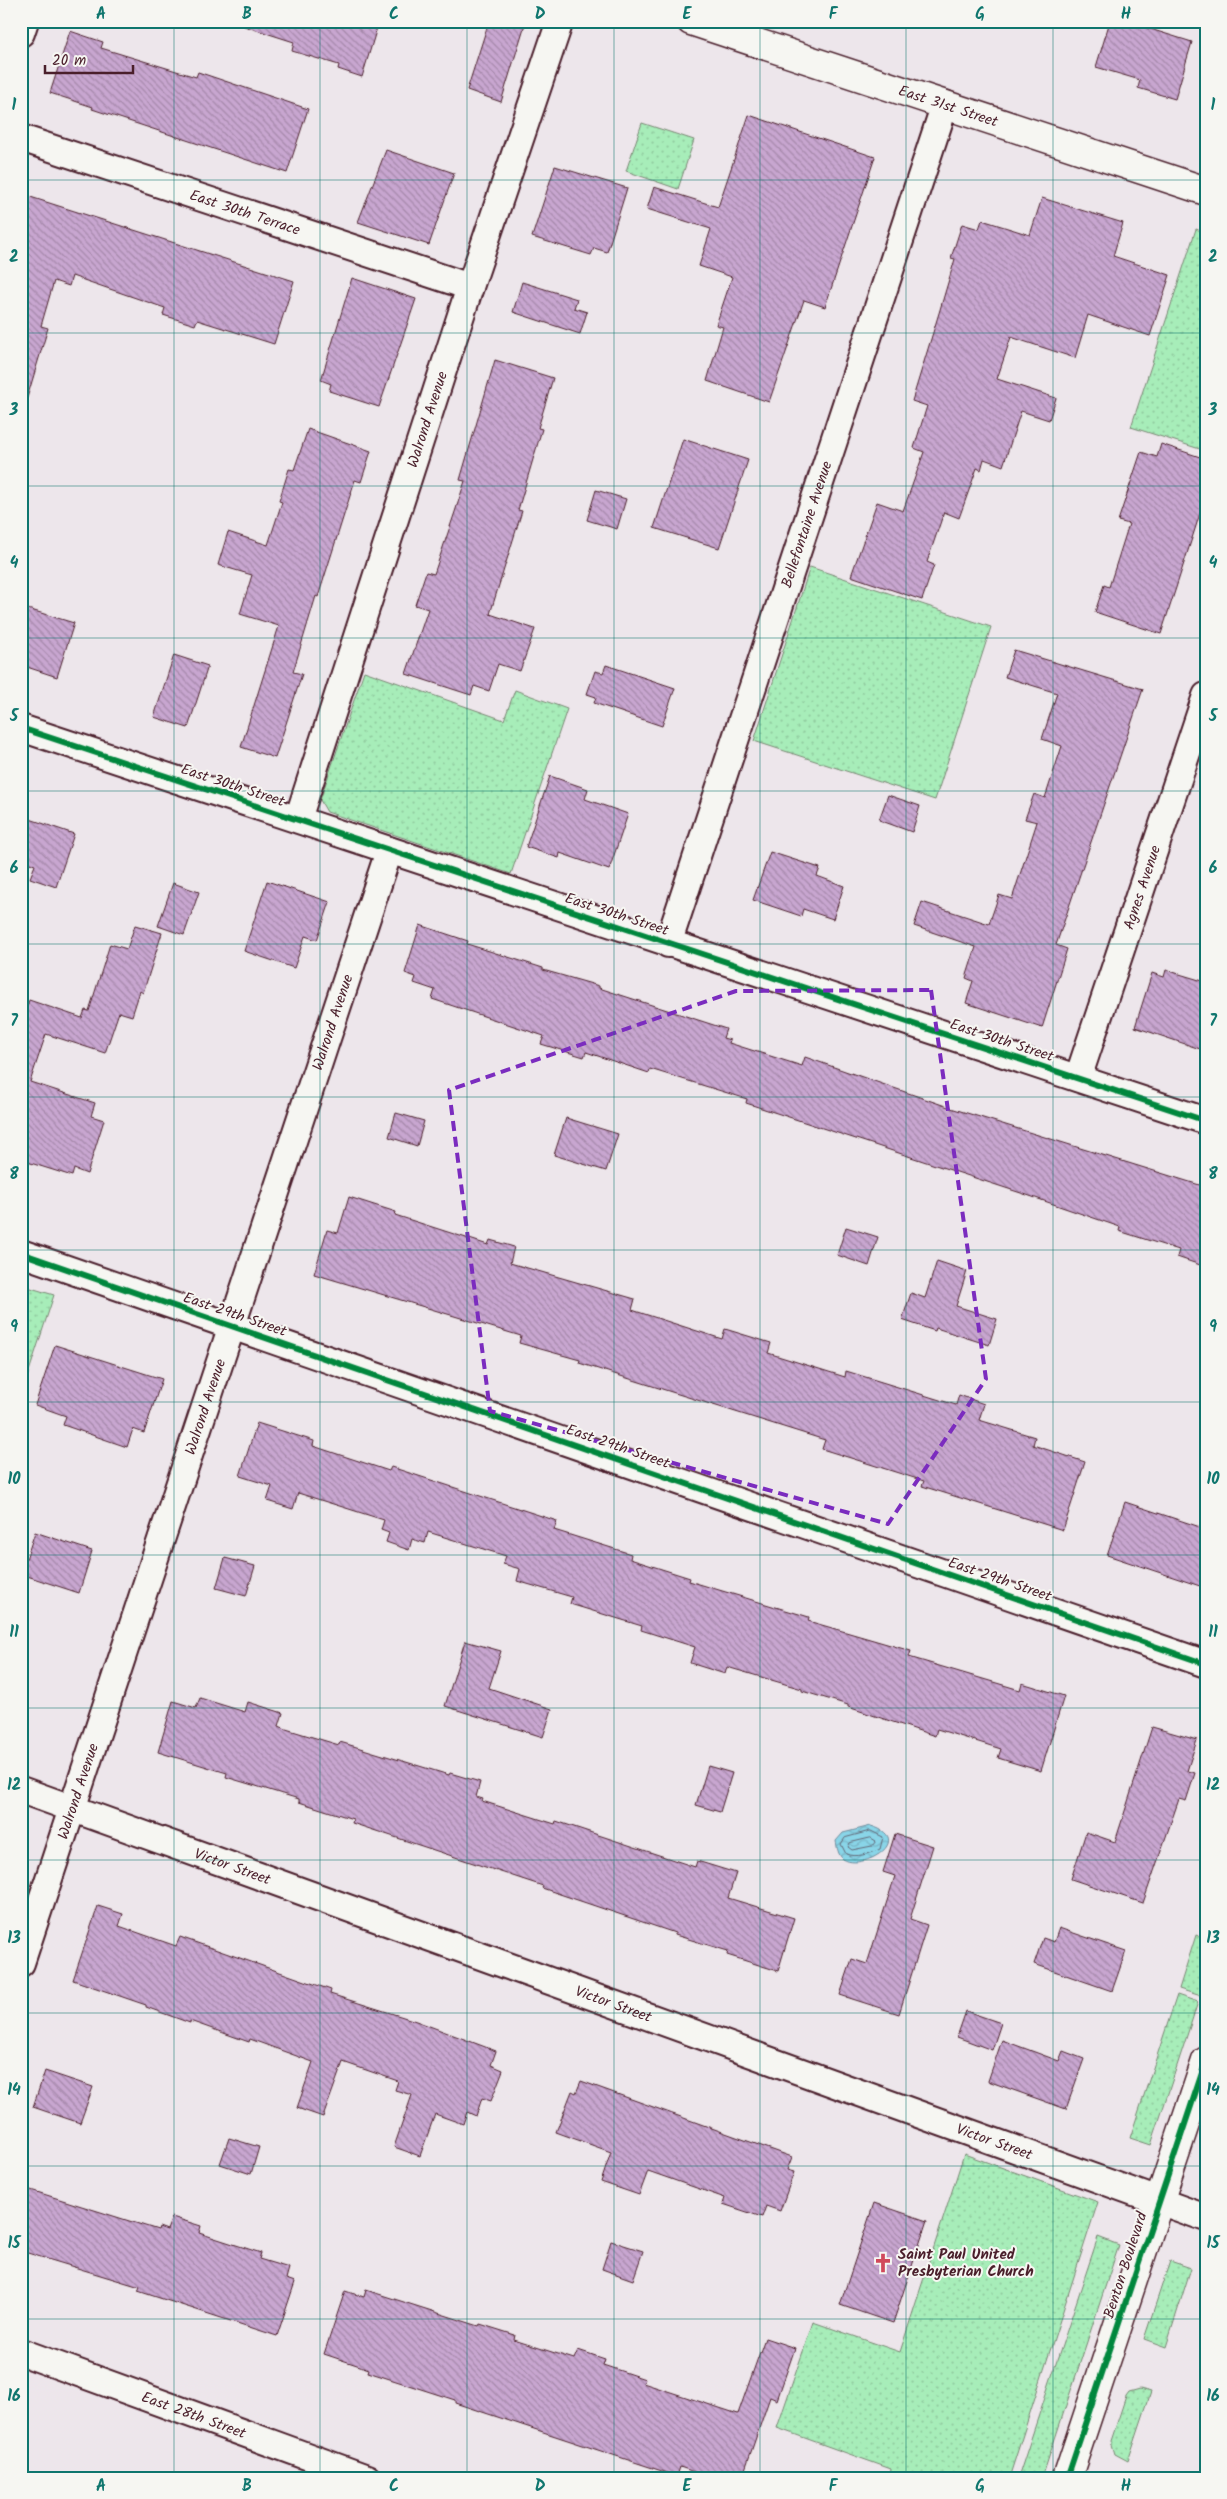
<svg xmlns="http://www.w3.org/2000/svg" width="1227" height="2499" viewBox="0 0 1227 2499" font-family="Kalam,sans-serif">
<style>
.grass{fill:url(#grass-dots);stroke:#788672}
.water{fill:url(#water-waves);stroke:#708c9c}
.lines{fill:none;stroke-linecap:round;stroke-linejoin:round}
.shore{stroke:#636877;stroke-width:1}
.building{fill:url(#building-back-hatch);stroke:#4a1f2b}
.minor-casing{stroke:#4a1f2b;stroke-width:30}
.tertiary-casing{stroke:#4a1f2b;stroke-width:31}
.secondary-casing{stroke:#4a1f2b;stroke-width:31}
.minor{stroke:#f6f6f2;stroke-width:26}
.tertiary{stroke:#f6f6f2;stroke-width:28}
.secondary{stroke:#f6f6f2;stroke-width:28}
.cycleway-casing{stroke:#f6f6f2;stroke-width:9}
.cycleway{stroke:#00873e;stroke-width:6}
.marked{fill:none;stroke:#7b2cbf;stroke-width:4;stroke-dasharray:10 6;stroke-linejoin:round}
.grid{fill:none;stroke:#0f766e;stroke-width:1;stroke-opacity:0.55}
.labels{text-anchor:middle;stroke-width:4;stroke-linejoin:round;paint-order:stroke}
.street-label{font-size:15px;fill:#4a1f2b;stroke:#f6f6f2}
.poi-label{font-size:15px;font-weight:bold;fill:#4a1f2b;stroke:#f6f6f2;text-anchor:start}
.neatline{fill:none;stroke:#0f766e;stroke-width:2}
.grid-label{font-size:16px;text-anchor:middle;font-weight:bold;fill:#0f766e}
</style>
<defs>
<pattern id="grass-dots" width="8" height="8" patternUnits="userSpaceOnUse" patternTransform="scale(1.25)"><rect width="8" height="8" fill="#a7edb9"/><path d="M2 2h.1M6 6h.1" fill="none" stroke="#91cb9f" stroke-width="1.8" stroke-linecap="round"/></pattern>
<pattern id="water-waves" width="16" height="10" patternUnits="userSpaceOnUse" patternTransform="scale(1.25)"><rect width="16" height="10" fill="#89d5e8"/><path d="M0 5q4-4 8 0t8 0" fill="none" stroke="#78b6c7"/></pattern>
<pattern id="building-back-hatch" width="6" height="6" patternUnits="userSpaceOnUse" patternTransform="scale(1.25)"><rect width="6" height="6" fill="#c8a6d0"/><path d="M-1 5l2 2M0 0l6 6M5-1l2 2" fill="none" stroke="#a487a9"/></pattern>
</defs>
<rect width="100%" height="100%" fill="#ede6eb"/>
<filter id="ink" filterUnits="userSpaceOnUse"><feTurbulence type="fractalNoise" baseFrequency=".02" numOctaves="2"/><feDisplacementMap in="SourceGraphic" scale="10" xChannelSelector="R" yChannelSelector="G"/><feConvolveMatrix kernelMatrix="1 2 1 2 8 2 1 2 1" color-interpolation-filters="sRGB"/></filter>
<g filter="url(#ink)">
<!-- grass -->
<path class="grass" d="M642 123 694 140 678 189 626 171Z
M1196 229 1206 233V451L1131 427Z
M810 567 991 627 935 800 754 741Z
M364 671 504 720 515 690 567 709 511 874 327 812 320 800Z
M21 1285 54 1295 21 1396Z
M1196 1935 1206 1939V1980L1201 1996 1179 1989Z
M1177 1995 1198 2002 1151 2145 1130 2138Z
M964 2154 1098 2202 1009 2478H889L891 2469 777 2428 813 2322 900 2352Z
M1098 2237 1119 2245 1042 2478H1018Z
M1170 2261 1191 2268 1166 2347 1144 2339Z
M1140 2389 1151 2392 1128 2461 1115 2454 1111 2441 1126 2396 1129 2392Z"/>
<!-- water -->
<path class="water" d="M871 1826C916 1839 863 1872 843 1859 838 1855 837 1847 836 1841L843 1833Z"/>
<g class="lines">
<!-- shore -->
<path class="shore" d="M871 1831 883 1837 880 1849C871 1854 855 1858 846 1854L841 1844 845 1838Z
M871 1838 876 1841 872 1846 852 1850 848 1847 850 1843Z"/>
</g>
<!-- building -->
<path class="building" d="M245 21H379L362 77 338 69 339 65 292 51 294 42 244 26Z
M489 21H526L501 102 467 90Z
M1110 21H1135L1148 25 1147 28 1192 42 1175 99 1138 88 1140 80 1096 67Z
M70 31 103 42 101 48 196 77 198 72 308 109 287 173 92 109 93 107 50 93Z
M749 115 875 157 825 307 804 300 769 402 707 381 723 327 716 325 732 277 699 266 711 229 647 209 654 187 718 207Z
M386 150 454 173 429 245 358 222Z
M555 166 627 188 607 252 594 248 591 255 532 237Z
M21 194 294 281 274 344 197 320 195 325 163 315 165 308 72 276 69 286 54 281 41 326 48 328 27 398 21 397Z
M1042 198 1123 223 1113 256 1170 275 1150 336 1088 315 1075 358 1011 337 997 379 1056 398 1049 420 1021 411 1003 466 984 459 981 470 977 468 959 518 944 512 927 562 934 565 922 600 851 576 877 502 903 511 924 452 914 448 927 406 912 401 939 313 955 259 951 258 962 224 979 229 982 220 1030 235Z
M352 278 416 299 379 407 329 391 331 384 321 380Z
M522 282 577 299 574 308 587 312 580 334 513 312Z
M495 360 553 378 538 428 542 429 518 510 522 511 490 614 535 629 520 671 498 664 489 691 474 686 471 695 406 674 428 609 415 605 426 572 434 574 455 512 465 481 460 480Z
M308 429 371 451 361 482 355 480 318 597 316 596 293 672 302 674 275 758 241 747 279 626 240 614 252 575 218 565 228 532 268 545 282 502 279 501 289 469 294 470Z
M683 439 748 460 719 548 654 528Z
M1161 444 1206 459V495L1161 634 1095 612 1104 585 1109 587 1129 524 1118 521 1141 452 1157 457Z
M596 490 626 499 617 529 587 520Z
M21 607 74 623 57 677 21 665Z
M1014 650 1143 689 1056 945 1067 949 1042 1028 966 1003 973 981 966 978 976 947 914 926 922 902 989 924 999 895 1012 899 1037 822 1025 819 1034 794 1045 798 1062 746 1042 739 1057 693 1005 677Z
M174 655 208 666 188 728 154 717Z
M606 665 675 688 662 726 594 703 596 697 587 694 595 671 603 673Z
M550 776 588 789 585 799 628 814 609 870 560 853 559 858 526 847Z
M888 795 920 806 912 832 879 820Z
M21 816 74 834 56 887 30 878 35 865 21 860Z
M770 852 820 868 817 876 844 886 833 919 803 909 801 916 753 900Z
M267 881 330 902 317 940 305 936 294 968 244 951Z
M173 883 199 892 184 935 158 926Z
M135 925 162 933 143 993 140 991 132 1016 119 1012 105 1053 46 1034 30 1082 95 1103 91 1116 104 1120 87 1174 74 1169 72 1176 21 1160V1101L23 1094H21V1024L29 1000 82 1018 85 1010 89 1011 110 944 127 949Z
M420 925 468 941 467 944 543 968V970L599 986V988L726 1029 723 1038 730 1040 729 1043 802 1066 805 1057 954 1109 1206 1187V1267L1177 1257 1179 1250 1119 1231 1120 1227 1024 1194 746 1103 747 1099 650 1069 649 1073 586 1052 584 1057 541 1044 544 1036 432 999 435 990 414 983 416 977 405 973Z
M1166 970 1206 982V1051L1135 1027 1152 973 1164 977Z
M396 1113 424 1121 417 1146 389 1137Z
M566 1118 618 1134 606 1171 554 1155Z
M349 1197 396 1212 395 1215 488 1245 490 1240 514 1247 510 1263 635 1299 632 1310 722 1339 725 1329 771 1343 768 1353 845 1377 846 1371 956 1405 959 1395 984 1404 979 1420 1035 1437 1033 1445 1085 1462 1063 1530 922 1486 924 1481 822 1449 825 1440 579 1363 580 1360 519 1343 521 1336 314 1274 327 1230 338 1233Z
M846 1227 878 1237 869 1266 837 1255Z
M937 1261 967 1271 956 1306 997 1319 989 1345 936 1328 935 1331 902 1320 911 1293 925 1298Z
M55 1345 162 1379 144 1433 133 1429 127 1447 63 1425 66 1416 35 1405Z
M257 1423 314 1441 313 1446 389 1471 391 1467 557 1521 554 1530 631 1554 630 1559 690 1578 689 1581 809 1617 808 1621 911 1651 909 1657 1020 1690 1022 1683 1064 1696 1041 1771 998 1758 1001 1749 937 1729 935 1736 848 1707V1705L802 1691V1689L727 1667 725 1674 690 1663 695 1647 641 1630 642 1626 570 1604 572 1597 517 1581 520 1569 503 1564 506 1556 428 1532 425 1543 412 1539 409 1550 386 1542 389 1533 381 1530 384 1520 298 1493 293 1509 267 1501 272 1486 240 1476Z
M1125 1502 1206 1529V1588L1107 1555Z
M35 1532 92 1551 79 1593 21 1574Z
M225 1558 255 1566 246 1596 216 1588Z
M465 1641 501 1651 489 1688 552 1709 543 1737 445 1706Z
M200 1698 245 1712 248 1702 283 1713 279 1726 286 1729 339 1745 340 1742 449 1775 450 1773 480 1782 476 1797 483 1799 482 1801 555 1824 556 1821 695 1867 697 1861 736 1873 728 1898 794 1918 778 1971 727 1955 728 1951 675 1935V1933L542 1888 543 1886 352 1823 353 1819 299 1802V1799L226 1777 227 1773 158 1752 173 1701 196 1708Z
M1152 1727 1197 1740 1187 1771 1195 1773 1186 1801 1179 1799 1143 1903 1071 1879 1086 1832 1115 1842Z
M708 1766 732 1773 720 1812 696 1805Z
M895 1834 933 1846 910 1919 927 1925 899 2014 840 1995 852 1959 867 1964 895 1876 883 1872Z
M98 1906 123 1914 119 1926 176 1946 180 1937 331 1990 330 1994 416 2021 496 2051 491 2065 503 2070 491 2101 482 2098 476 2116 467 2112 463 2124 435 2114 420 2156 394 2147 412 2095 395 2090 398 2081 343 2062 323 2117 297 2108 313 2062 250 2039 249 2042 190 2021V2023L146 2007V2005L73 1980Z
M1059 1928 1126 1951 1112 1991 1034 1964 1043 1938 1054 1942Z
M966 2011 1001 2023 992 2050 957 2037Z
M1002 2040 1059 2061 1063 2051 1084 2059 1066 2109 988 2081Z
M45 2071 93 2087 80 2123 33 2107Z
M581 2081 792 2157 787 2170 794 2172 780 2211 766 2206 762 2217 723 2204 725 2198 648 2171 639 2195 601 2182 611 2152 556 2132 572 2091 576 2093Z
M229 2138 259 2147 251 2174 220 2164Z
M21 2187 158 2230 159 2227 167 2230 172 2217 201 2226 199 2233 261 2253 259 2259 289 2268 286 2279 295 2282 277 2336 138 2291 140 2287 21 2251Z
M874 2203 927 2221 893 2323 840 2305Z
M611 2241 643 2251 633 2280 602 2269Z
M366 2290 479 2326 480 2324 515 2335 514 2340 574 2359 578 2350 605 2359 603 2365 645 2379 643 2383 738 2414 765 2338 795 2348 777 2400 770 2397 742 2478H711L680 2467 677 2476 455 2403V2400L368 2372 369 2369 324 2354 345 2291 364 2297Z"/>
<g class="lines">
<defs>
<g id="minor">
<path d="M21 33 25 21"/>
<path id="s1" d="M21 138 470 287"/>
<path d="M21 728 1206 1121"/>
<path id="s2" d="M298 819 470 287 560 21"/>
<path id="s3" d="M668 944 945 104"/>
<path id="s4" d="M1078 1078 1206 696"/>
<path d="M21 1253 1206 1664"/>
<path id="s5" d="M21 1790 1206 2218"/>
<path id="s6" d="M21 1963 389 851"/>
<path id="s7" d="M21 2352 367 2478"/>
</g>
<path id="tertiary" d="M1067 2478 1206 2061"/>
<g id="secondary">
<path id="s8" d="M691 21 1206 191"/>
</g>
</defs>
<!-- minor casing -->
<use href="#minor" class="minor-casing"/>
<!-- tertiary casing -->
<use href="#tertiary" class="tertiary-casing"/>
<!-- secondary casing -->
<use href="#secondary" class="secondary-casing"/>
<!-- minor -->
<use href="#minor" class="minor"/>
<!-- tertiary -->
<use href="#tertiary" class="tertiary"/>
<!-- secondary -->
<use href="#secondary" class="secondary"/>
<defs>
<path id="cycleway" d="M21 728 1206 1121
M21 1253 1206 1664
M1067 2478 1206 2061"/>
</defs>
<!-- cycleway casing -->
<use href="#cycleway" class="cycleway-casing"/>
<!-- cycleway -->
<use href="#cycleway" class="cycleway"/>
</g>
</g>
<!-- marked area -->
<path class="marked" d="M931 990 986 1379 888 1524 490 1411 449 1090 736 991Z"/>
<!-- grid -->
<path class="grid" d="M174 21V2478M320 21V2478M467 21V2478M614 21V2478M760 21V2478M906 21V2478M1053 21V2478M21 180H1206M21 333H1206M21 486H1206M21 638H1206M21 791H1206M21 944H1206M21 1097H1206M21 1250H1206M21 1402H1206M21 1555H1206M21 1708H1206M21 1860H1206M21 2013H1206M21 2166H1206M21 2319H1206"/>
<!-- icons -->
<defs>
<symbol id="church-bare" viewBox="-9 -9 18 18"><path d="M-1.2-6h2.4v3.5h3.3v2.4h-3.3V6h-2.4V-.1h-3.3v-2.4h3.3Z" fill="#d1495b" stroke="#f6f6f2" stroke-width="2.5" paint-order="stroke"/></symbol>
</defs>
<g fill-rule="evenodd">
<use href="#church-bare" x="869" y="2249" width="28" height="28"/>
</g>
<g class="labels">
<!-- street labels -->
<g class="street-label">
<text dy="5" stroke="none"><textPath href="#s8" startOffset="271">East 31st Street</textPath></text>
<text dy="5" stroke="none"><textPath href="#s1" startOffset="236">East 30th Terrace</textPath></text>
<text dy="5" stroke="none"><textPath href="#s2" startOffset="420">Walrond Avenue</textPath></text>
<text dy="5" stroke="none"><textPath href="#s3" startOffset="442">Bellefontaine Avenue</textPath></text>
<text transform="translate(233 785) rotate(18)" y="5">East 30th Street</text>
<text dy="5" stroke="none"><textPath href="#s4" startOffset="201">Agnes Avenue</textPath></text>
<text transform="translate(617 914) rotate(18)" y="5">East 30th Street</text>
<text dy="5" stroke="none"><textPath href="#s6" startOffset="991">Walrond Avenue</textPath></text>
<text transform="translate(1002 1040) rotate(18)" y="5">East 30th Street</text>
<text transform="translate(235 1314) rotate(19)" y="5">East 29th Street</text>
<text dy="5" stroke="none"><textPath href="#s6" startOffset="586">Walrond Avenue</textPath></text>
<text transform="translate(618 1446) rotate(19)" y="5">East 29th Street</text>
<text transform="translate(1000 1579) rotate(19)" y="5">East 29th Street</text>
<text dy="5" stroke="none"><textPath href="#s6" startOffset="181">Walrond Avenue</textPath></text>
<text dy="5" stroke="none"><textPath href="#s5" startOffset="225">Victor Street</textPath></text>
<text dy="5" stroke="none"><textPath href="#s5" startOffset="630">Victor Street</textPath></text>
<text dy="5" stroke="none"><textPath href="#s5" startOffset="1035">Victor Street</textPath></text>
<text transform="translate(1125 2265) rotate(-72)" y="5">Benton Boulevard</text>
<text dy="5" stroke="none"><textPath href="#s7" startOffset="184">East 28th Street</textPath></text>
</g>
<!-- poi labels -->
<g class="poi-label">
<text x="898" y="2259">Saint Paul United<tspan x="898" dy="17">Presbyterian Church</tspan></text>
</g>
</g>
<!-- margin -->
<rect width="1227" height="2499" fill="none" stroke="#f6f6f2" stroke-width="55"/>
<!-- scale -->
<path d="M45 65v8h88v-8" fill="none" stroke="#4a1f2b" stroke-width="2.5"/>
<text x="52" y="65" font-size="15" fill="#4a1f2b" stroke="#f6f6f2" stroke-width="4" paint-order="stroke">20 m</text>
<rect x="28" y="28" width="1172" height="2444" class="neatline"/>
<g class="grid-label">
<text x="101" y="19">A</text>
<text x="247" y="19">B</text>
<text x="394" y="19">C</text>
<text x="540" y="19">D</text>
<text x="687" y="19">E</text>
<text x="833" y="19">F</text>
<text x="980" y="19">G</text>
<text x="1126" y="19">H</text>
<text x="14" y="110">1</text>
<text x="1213" y="110">1</text>
<text x="14" y="262">2</text>
<text x="1213" y="262">2</text>
<text x="14" y="415">3</text>
<text x="1213" y="415">3</text>
<text x="14" y="568">4</text>
<text x="1213" y="568">4</text>
<text x="14" y="721">5</text>
<text x="1213" y="721">5</text>
<text x="14" y="873">6</text>
<text x="1213" y="873">6</text>
<text x="14" y="1026">7</text>
<text x="1213" y="1026">7</text>
<text x="14" y="1179">8</text>
<text x="1213" y="1179">8</text>
<text x="14" y="1332">9</text>
<text x="1213" y="1332">9</text>
<text x="14" y="1484">10</text>
<text x="1213" y="1484">10</text>
<text x="14" y="1637">11</text>
<text x="1213" y="1637">11</text>
<text x="14" y="1790">12</text>
<text x="1213" y="1790">12</text>
<text x="14" y="1943">13</text>
<text x="1213" y="1943">13</text>
<text x="14" y="2095">14</text>
<text x="1213" y="2095">14</text>
<text x="14" y="2248">15</text>
<text x="1213" y="2248">15</text>
<text x="14" y="2401">16</text>
<text x="1213" y="2401">16</text>
<text x="101" y="2491">A</text>
<text x="247" y="2491">B</text>
<text x="394" y="2491">C</text>
<text x="540" y="2491">D</text>
<text x="687" y="2491">E</text>
<text x="833" y="2491">F</text>
<text x="980" y="2491">G</text>
<text x="1126" y="2491">H</text>
</g>
</svg>
